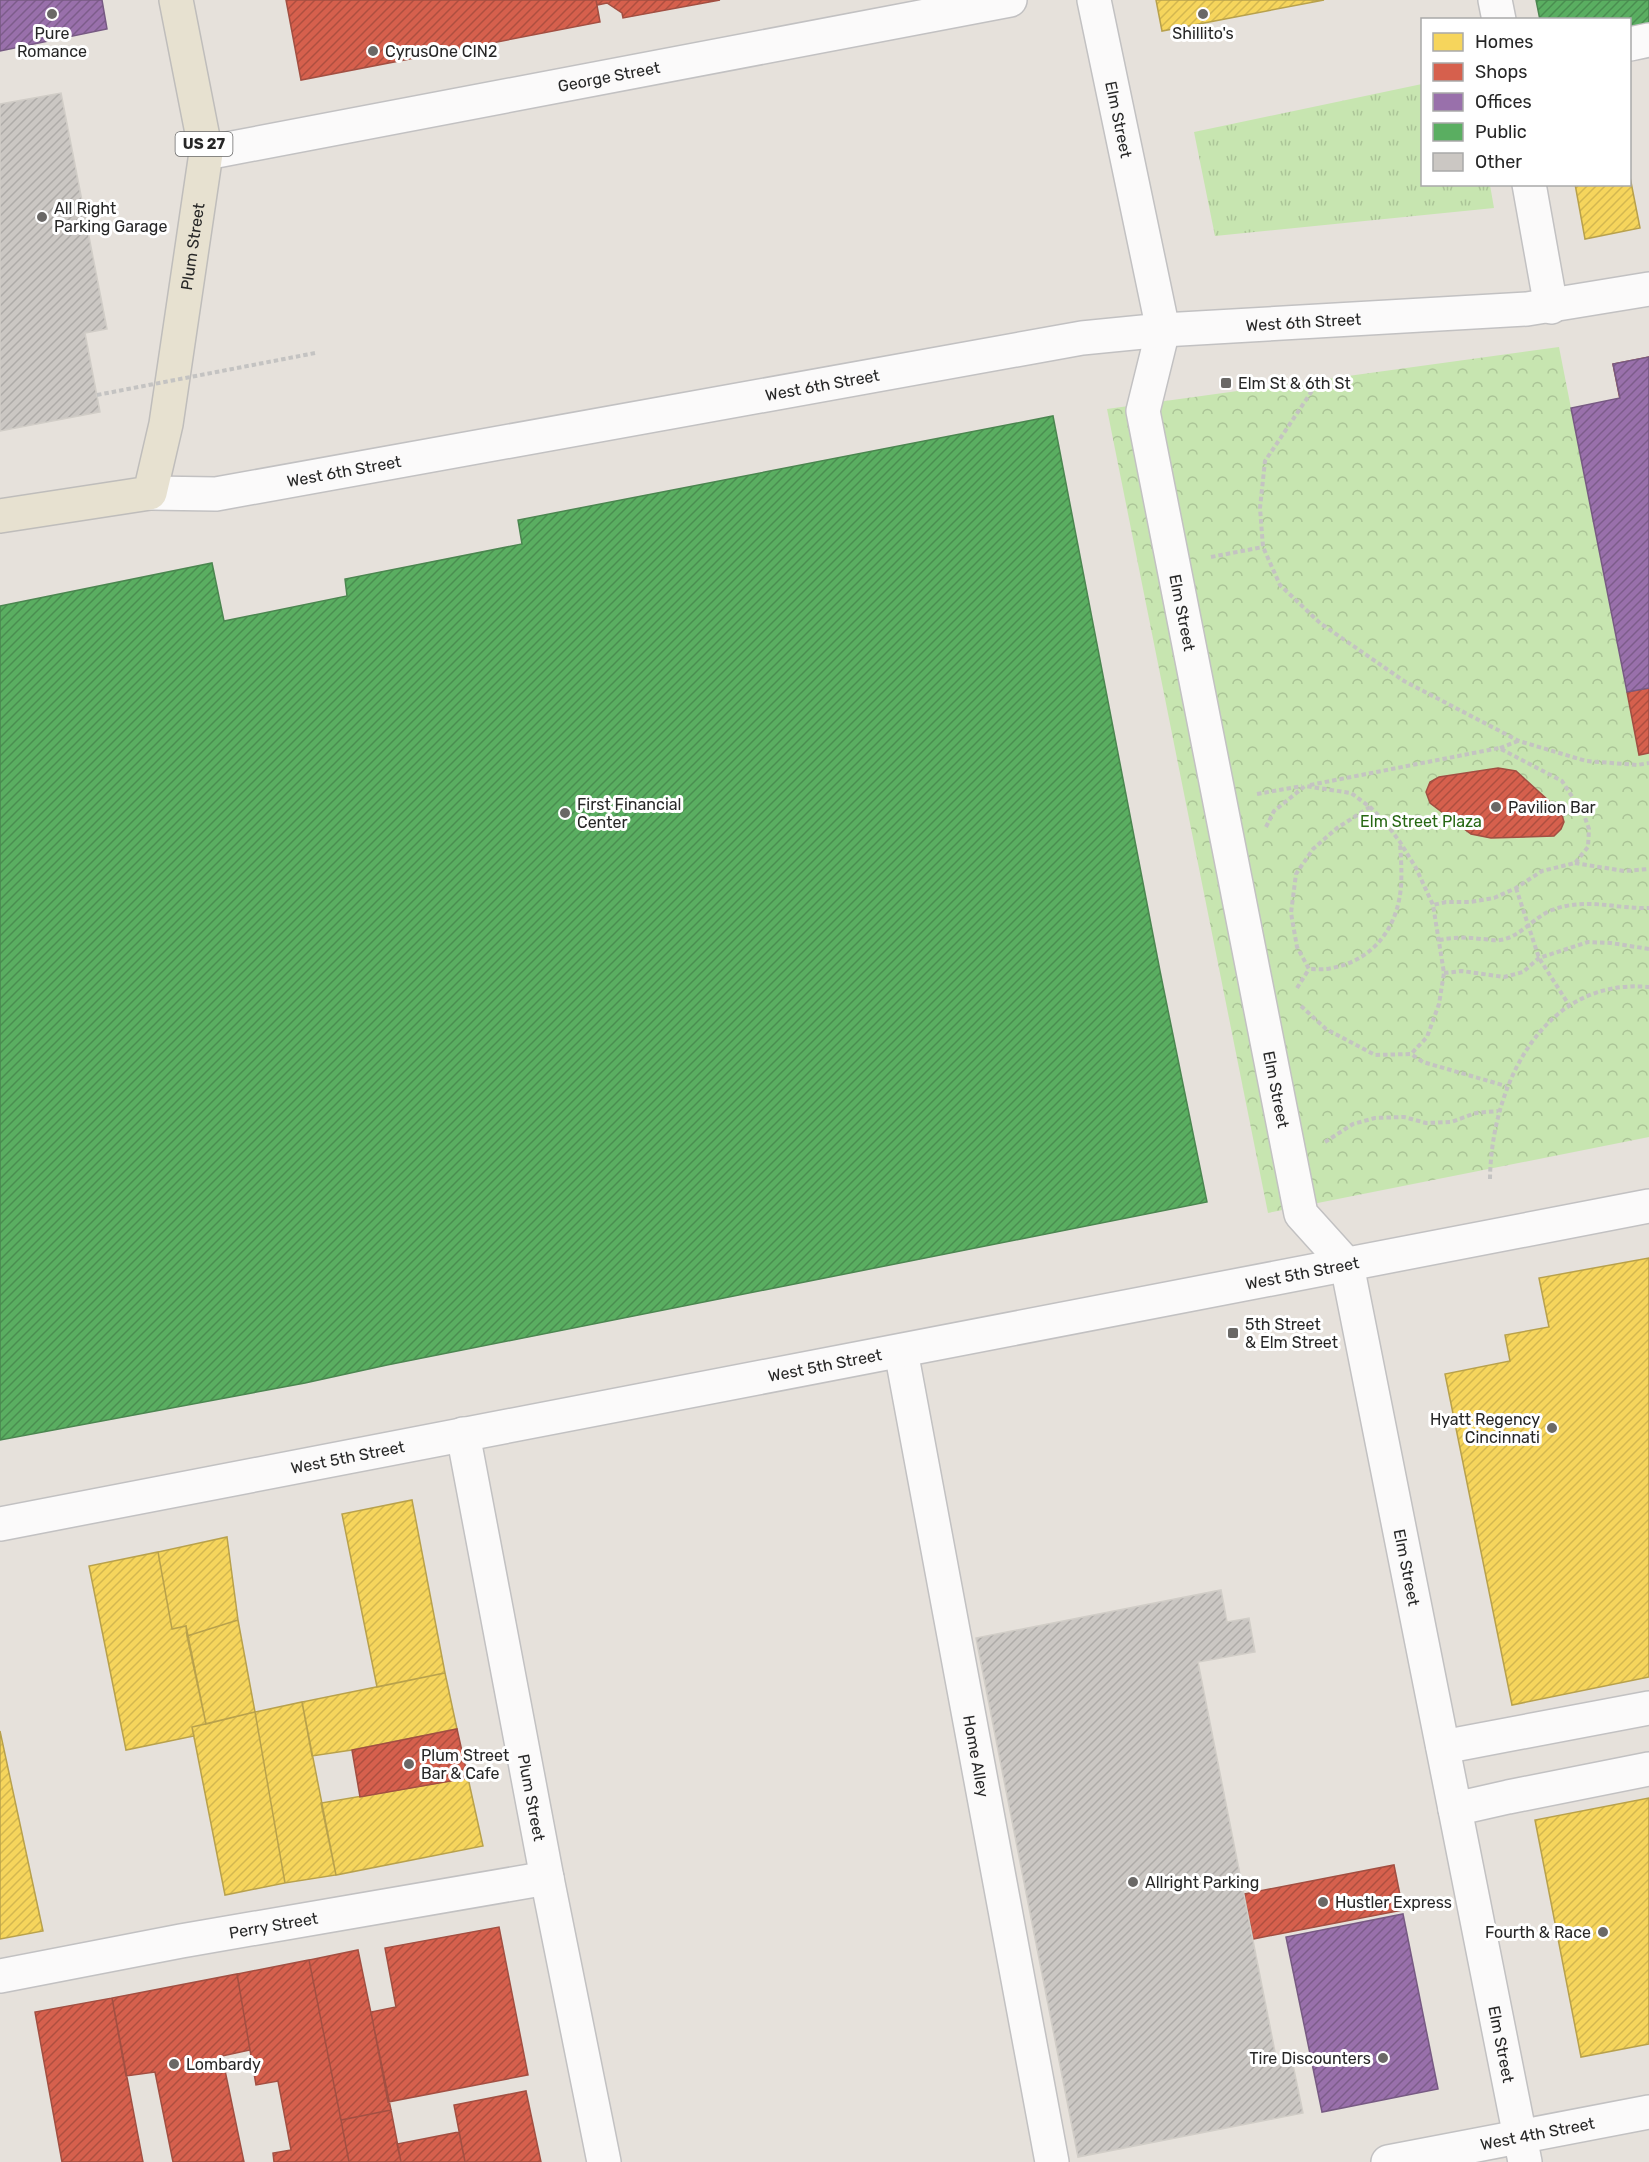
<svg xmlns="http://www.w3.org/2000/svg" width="1649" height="2162" viewBox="0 0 1649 2162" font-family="Rubik,sans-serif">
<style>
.grass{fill:url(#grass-tufts)}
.forest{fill:url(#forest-crowns)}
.homes{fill:url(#homes-hatch);stroke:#b8a14c;stroke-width:1.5}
.shops{fill:url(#shops-hatch);stroke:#a24f42;stroke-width:1.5}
.offices{fill:url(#offices-hatch);stroke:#775a83;stroke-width:1.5}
.public{fill:url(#public-hatch);stroke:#4b8650;stroke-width:1.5}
.building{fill:url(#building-hatch);stroke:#d1cdc7;stroke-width:1.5}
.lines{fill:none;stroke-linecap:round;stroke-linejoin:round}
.minor-casing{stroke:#c2c1c2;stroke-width:36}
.major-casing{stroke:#bfbdbb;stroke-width:36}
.path{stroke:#c4c3c2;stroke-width:4;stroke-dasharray:4.5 3;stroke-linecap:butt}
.minor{stroke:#fbfafa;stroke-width:33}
.major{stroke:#e7e1d0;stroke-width:33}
.path-bridge{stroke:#c4c3c2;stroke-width:4;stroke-dasharray:4.5 3;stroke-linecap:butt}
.poi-dot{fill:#6a6866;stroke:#fff;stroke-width:2}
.labels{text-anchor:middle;stroke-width:6;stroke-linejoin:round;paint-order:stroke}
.shield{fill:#fff;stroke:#686868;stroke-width:1.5}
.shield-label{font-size:15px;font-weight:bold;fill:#272727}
.poi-label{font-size:16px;fill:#272727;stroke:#fff;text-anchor:start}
.street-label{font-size:16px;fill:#272727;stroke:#fff}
.park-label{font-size:16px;fill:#266713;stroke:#fff}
</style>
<defs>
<pattern id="grass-tufts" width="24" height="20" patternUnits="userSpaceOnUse" patternTransform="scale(1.5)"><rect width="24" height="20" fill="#c7e5b0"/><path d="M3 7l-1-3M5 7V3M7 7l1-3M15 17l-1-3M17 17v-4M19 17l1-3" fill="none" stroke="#abc497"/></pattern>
<pattern id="forest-crowns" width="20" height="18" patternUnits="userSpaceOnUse" patternTransform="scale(1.5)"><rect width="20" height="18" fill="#c7e5b0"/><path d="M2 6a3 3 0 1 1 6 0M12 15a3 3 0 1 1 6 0" fill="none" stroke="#abc497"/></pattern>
<pattern id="homes-hatch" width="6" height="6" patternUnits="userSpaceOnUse" patternTransform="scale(1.5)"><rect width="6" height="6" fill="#f6d55c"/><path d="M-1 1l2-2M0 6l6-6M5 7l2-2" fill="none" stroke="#d3b750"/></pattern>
<pattern id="shops-hatch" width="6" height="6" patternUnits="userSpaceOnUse" patternTransform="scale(1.5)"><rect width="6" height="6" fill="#d6604d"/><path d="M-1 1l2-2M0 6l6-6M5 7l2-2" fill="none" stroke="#ae4f40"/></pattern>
<pattern id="offices-hatch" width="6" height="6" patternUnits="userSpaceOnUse" patternTransform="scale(1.5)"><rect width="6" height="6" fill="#9970ab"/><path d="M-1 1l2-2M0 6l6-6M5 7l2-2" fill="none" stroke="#7d5c8b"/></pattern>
<pattern id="public-hatch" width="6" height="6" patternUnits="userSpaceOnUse" patternTransform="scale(1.5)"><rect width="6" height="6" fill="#5aae61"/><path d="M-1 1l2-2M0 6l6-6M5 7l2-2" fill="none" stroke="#4a8e50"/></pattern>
<pattern id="building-hatch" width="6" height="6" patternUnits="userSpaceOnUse" patternTransform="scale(1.5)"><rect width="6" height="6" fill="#cbc7c3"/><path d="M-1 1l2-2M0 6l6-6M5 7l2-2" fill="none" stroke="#aeaba8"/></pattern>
</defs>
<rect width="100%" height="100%" fill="#e6e1db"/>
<!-- grass -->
<path class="grass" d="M1422 84V184L1490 185 1494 208 1215 236 1194 132Z"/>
<!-- forest -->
<path class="forest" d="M1559 347 1639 755 1649 753V1137L1268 1213 1107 409Z"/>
<!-- homes -->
<path class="homes" d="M1156 0H1324L1162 31Z
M1630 177 1640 228 1585 239 1575 184H1630Z
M1649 1258V1677L1512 1705 1445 1374 1510 1361 1505 1335 1549 1327 1539 1278Z
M412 1500 445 1673 377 1687 342 1514Z
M227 1537 238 1620 187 1636 186 1626 172 1629 158 1552Z
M158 1552 172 1629 186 1626 206 1724 192 1727 194 1736 126 1750 89 1566Z
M238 1620 255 1712 206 1724 187 1636Z
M445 1673 457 1729 352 1750 312 1756 302 1702Z
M302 1702 336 1875 285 1883 255 1712Z
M255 1712 285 1883 225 1895 192 1727Z
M0 1731 43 1931 0 1939Z
M468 1778 483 1846 336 1875 321 1803Z
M1649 1798V2044L1581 2057 1535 1820Z"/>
<!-- shops -->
<path class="shops" d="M286 0H596L600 22 301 80Z
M596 0H720L623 18 622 13 607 3 597 5Z
M1649 357V545L1613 364Z
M1649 688V753L1639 755 1627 692Z
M1498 768 1516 771 1561 812 1564 822 1561 829 1554 836 1491 838 1471 834 1430 803 1426 792 1430 782 1439 777Z
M457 1729 468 1778 360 1797 352 1750Z
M1394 1865 1403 1910 1253 1939 1244 1894Z
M499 1927 528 2075 388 2102 371 2012 396 2007 385 1948Z
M358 1950 391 2110 341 2120 309 1960Z
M309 1960 341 2120 349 2162H274L273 2153 291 2150 278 2081 256 2085 237 1974Z
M237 1974 250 2050 222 2056 244 2162H173L155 2072 126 2076 112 1998Z
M112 1998 143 2162H62L35 2012Z
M526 2091 541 2162H465L454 2105Z
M391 2110 401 2162H349L341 2120Z
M459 2132 465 2162H401L397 2144Z"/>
<!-- offices -->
<path class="offices" d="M0 0H102L107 29 0 51Z
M1649 357V688L1627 692 1571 408 1620 398 1613 364Z
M1403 1914 1438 2089 1322 2112 1286 1937Z"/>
<!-- public -->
<path class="public" d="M1536 0H1649V27L1630 31V20H1540Z
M1053 416 1160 971 1207 1202 387 1365 305 1383 0 1440V606L212 563 224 621 347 596 345 579 522 544 518 520Z"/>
<!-- building -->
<path class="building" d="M61 93 107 329 85 333 100 412 0 431V104Z
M1221 1590 1227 1622 1249 1618 1255 1652 1198 1662 1277 2062 1292 2060 1303 2113 1078 2157 976 1638Z"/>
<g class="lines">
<defs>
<g id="minor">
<path id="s1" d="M1094 0 1163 330 1143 411 1301 1214 1347 1265 1525 2162"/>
<path d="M1495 0 1499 20"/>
<path d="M1630 44 1649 40"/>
<path id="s2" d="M206 153 1010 0"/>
<path d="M1529 184 1551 307"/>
<path id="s3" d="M150 493 216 494 1082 338 1163 330 1527 309 1649 289"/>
<path id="s4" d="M901 1351 1052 2162"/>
<path id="s5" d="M463 1434 547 1878 604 2162"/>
<path id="s6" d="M0 1524 1649 1206"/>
<path d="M1443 1747 1649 1708"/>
<path d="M1455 1809 1508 1797 1649 1769"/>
<path id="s7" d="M0 1976 181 1941 547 1878"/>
<path id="s8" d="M1388 2162 1649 2112"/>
</g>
<g id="major">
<path id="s9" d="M0 516 150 493 166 424 206 153 176 0"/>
</g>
</defs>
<!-- minor casing -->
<use href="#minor" class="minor-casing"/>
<!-- major casing -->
<use href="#major" class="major-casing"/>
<!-- path -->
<path class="path" d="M1316 385 1265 461 1260 508 1263 547 1280 585 1320 623 1404 681 1519 741 1586 761 1637 765 1649 763
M1211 557 1263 547
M1500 748 1518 741
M1310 785 1499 748 1562 781 1584 815 1589 829 1588 847 1575 863 1542 871 1516 888 1494 898 1470 902H1446L1433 905
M1257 794 1302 786
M1370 807 1337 828 1313 849 1296 874 1291 913 1297 947 1309 969C1316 969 1325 970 1332 968 1374 960 1398 927 1401 886 1402 872 1401 857 1400 844
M1266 827 1274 811 1305 786 1351 793 1370 807 1385 822 1400 842 1416 868 1433 905 1444 973 1439 1004 1427 1037 1411 1054
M1575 863 1624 871 1649 869
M1516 888 1539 958 1569 1005
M1439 940C1454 937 1466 937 1481 939 1487 939 1494 941 1500 940 1519 938 1534 917 1552 910 1587 897 1614 909 1649 908
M1444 973 1462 971 1504 977 1523 972 1539 958 1588 942 1611 943 1649 949
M1297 988 1309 969
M1301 1006 1326 1029 1375 1055 1411 1054 1423 1062 1506 1086
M1325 1142 1353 1124 1375 1118 1404 1117 1426 1123 1451 1122 1476 1113 1498 1111
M1490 1179C1491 1088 1542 977 1649 987"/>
<!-- minor -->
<use href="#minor" class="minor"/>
<!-- major -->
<use href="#major" class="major"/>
<!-- path-bridge -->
<path class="path-bridge" d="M97 395 315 353"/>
</g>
<!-- markers -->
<g class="poi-dot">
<circle cx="52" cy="14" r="6"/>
<circle cx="1203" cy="14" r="6"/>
<circle cx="373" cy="51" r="6"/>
<circle cx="42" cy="217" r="6"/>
<rect x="1220" y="377" width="12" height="12" rx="3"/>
<circle cx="1496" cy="807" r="6"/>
<circle cx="565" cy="813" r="6"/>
<rect x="1227" y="1327" width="12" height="12" rx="3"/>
<circle cx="1552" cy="1428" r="6"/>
<circle cx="409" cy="1764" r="6"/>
<circle cx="1133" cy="1882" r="6"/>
<circle cx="1323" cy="1902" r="6"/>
<circle cx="1603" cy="1932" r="6"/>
<circle cx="1383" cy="2058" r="6"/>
<circle cx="174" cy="2064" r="6"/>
</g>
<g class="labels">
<!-- shield labels -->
<rect class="shield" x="175.5" y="132" width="57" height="24" rx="4.5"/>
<g class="shield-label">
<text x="204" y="149">US 27</text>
</g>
<!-- poi labels -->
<g class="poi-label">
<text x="52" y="39" text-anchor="middle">Pure<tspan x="52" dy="18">Romance</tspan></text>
<text x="1203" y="39" text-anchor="middle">Shillito's</text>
<text x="385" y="57">CyrusOne CIN2</text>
<text x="54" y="214">All Right<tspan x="54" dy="18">Parking Garage</tspan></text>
<text x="1238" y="389">Elm St &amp; 6th St</text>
<text x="577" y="810">First Financial<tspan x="577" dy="18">Center</tspan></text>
<text x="1508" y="813">Pavilion Bar</text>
<text x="1245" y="1330">5th Street<tspan x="1245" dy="18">&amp; Elm Street</tspan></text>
<text x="1540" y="1425" text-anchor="end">Hyatt Regency<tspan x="1540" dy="18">Cincinnati</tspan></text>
<text x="421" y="1761">Plum Street<tspan x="421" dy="18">Bar &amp; Cafe</tspan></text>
<text x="1145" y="1888">Allright Parking</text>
<text x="1335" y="1908">Hustler Express</text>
<text x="1591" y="1938" text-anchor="end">Fourth &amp; Race</text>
<text x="1371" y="2064" text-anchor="end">Tire Discounters</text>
<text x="186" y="2070">Lombardy</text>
</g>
<!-- street labels -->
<g class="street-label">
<text dy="6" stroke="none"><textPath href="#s2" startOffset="410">George Street</textPath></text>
<text dy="6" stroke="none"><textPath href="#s1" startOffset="122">Elm Street</textPath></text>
<text dy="6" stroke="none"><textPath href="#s9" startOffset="402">Plum Street</textPath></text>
<text dy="6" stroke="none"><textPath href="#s3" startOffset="1168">West 6th Street</textPath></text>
<text dy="6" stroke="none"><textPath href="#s3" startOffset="682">West 6th Street</textPath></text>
<text dy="6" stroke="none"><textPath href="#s3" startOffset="196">West 6th Street</textPath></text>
<text dy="6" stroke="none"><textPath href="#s1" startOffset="626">Elm Street</textPath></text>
<text dy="6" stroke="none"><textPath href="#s1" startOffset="1112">Elm Street</textPath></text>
<text dy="6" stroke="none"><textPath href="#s6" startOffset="1326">West 5th Street</textPath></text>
<text dy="6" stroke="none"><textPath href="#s6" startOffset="840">West 5th Street</textPath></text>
<text dy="6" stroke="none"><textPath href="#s6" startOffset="354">West 5th Street</textPath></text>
<text dy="6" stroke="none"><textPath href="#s1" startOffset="1616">Elm Street</textPath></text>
<text dy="6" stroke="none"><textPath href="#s4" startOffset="412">Home Alley</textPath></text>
<text dy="6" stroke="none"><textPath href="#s5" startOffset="370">Plum Street</textPath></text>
<text dy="6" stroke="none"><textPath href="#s7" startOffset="278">Perry Street</textPath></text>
<text dy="6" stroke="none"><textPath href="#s1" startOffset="2102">Elm Street</textPath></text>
<text dy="6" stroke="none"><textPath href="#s8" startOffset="152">West 4th Street</textPath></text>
</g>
<!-- park labels -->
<g class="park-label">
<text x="1421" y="827">Elm Street Plaza</text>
</g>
</g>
<!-- legend -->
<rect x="1421" y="18" width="210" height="168" fill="#ffffff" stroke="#a9a9a9" stroke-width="1.5"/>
<rect x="1433" y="33" width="30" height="18" fill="#f6d55c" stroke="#a9a9a9" stroke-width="1.5"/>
<text x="1475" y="48" font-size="18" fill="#272727">Homes</text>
<rect x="1433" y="63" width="30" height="18" fill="#d6604d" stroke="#a9a9a9" stroke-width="1.5"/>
<text x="1475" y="78" font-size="18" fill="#272727">Shops</text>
<rect x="1433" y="93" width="30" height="18" fill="#9970ab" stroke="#a9a9a9" stroke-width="1.5"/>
<text x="1475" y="108" font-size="18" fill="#272727">Offices</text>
<rect x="1433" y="123" width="30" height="18" fill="#5aae61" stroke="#a9a9a9" stroke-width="1.5"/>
<text x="1475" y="138" font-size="18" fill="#272727">Public</text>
<rect x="1433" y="153" width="30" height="18" fill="#cbc7c3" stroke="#a9a9a9" stroke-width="1.5"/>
<text x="1475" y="168" font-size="18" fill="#272727">Other</text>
</svg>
